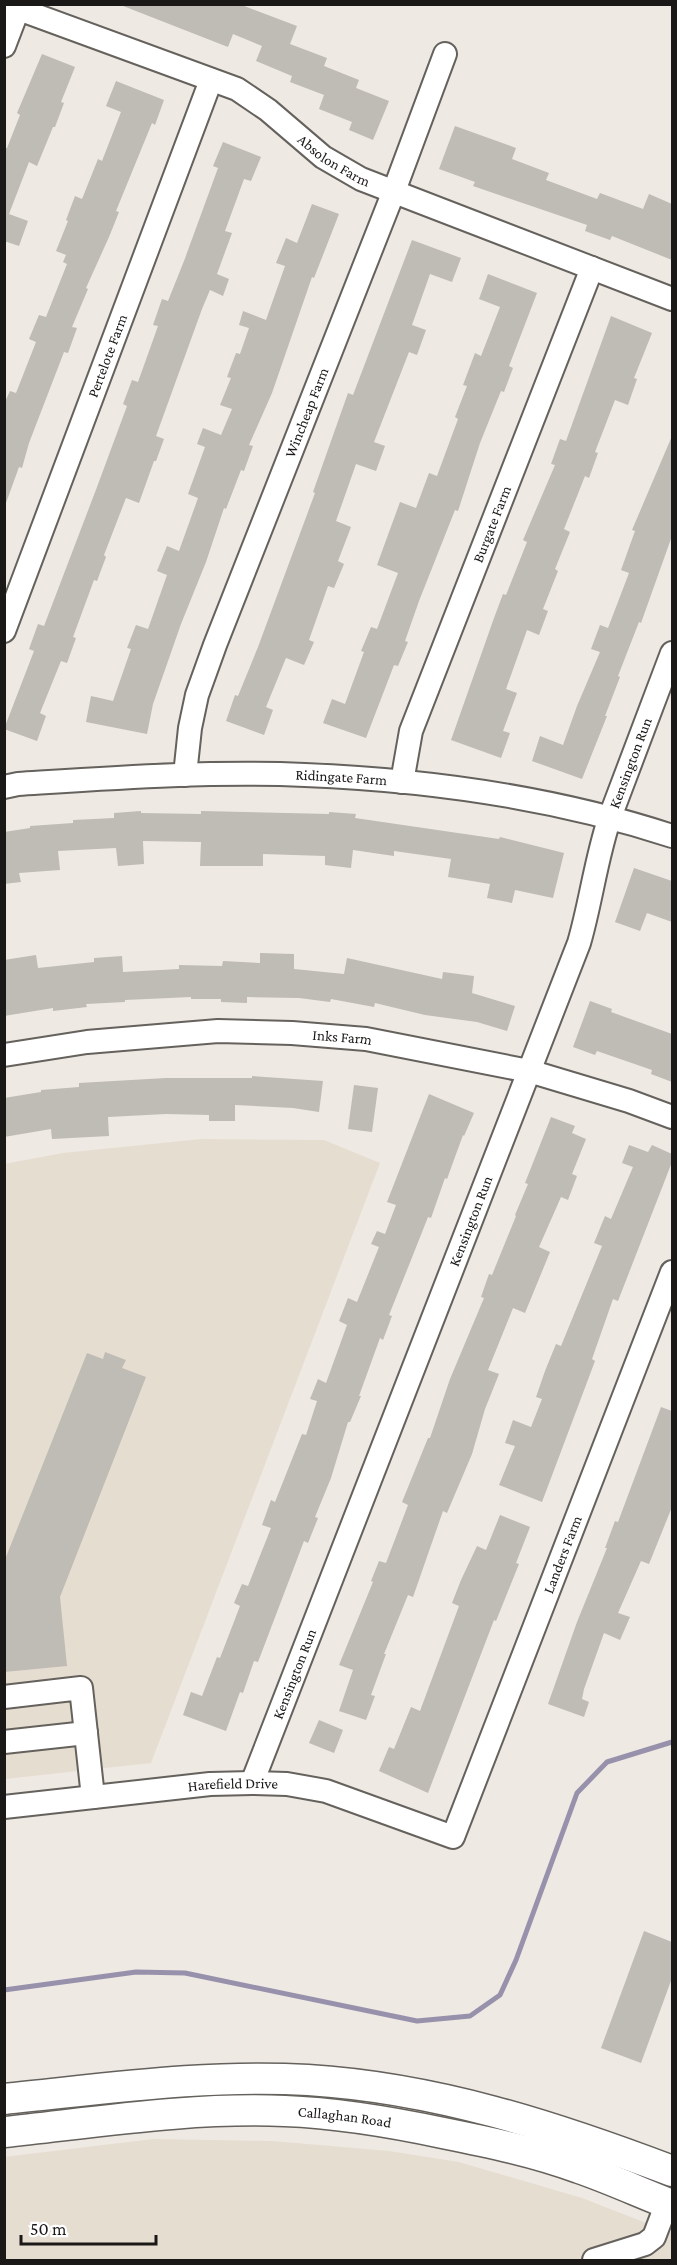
<svg xmlns="http://www.w3.org/2000/svg" width="677" height="2265" viewBox="0 0 677 2265" font-family="'Crimson Pro',serif">
<style>
.built{fill:#e6ddd1}
.lines{fill:none;stroke-linecap:round;stroke-linejoin:round}
.stream{stroke:#9891ac;stroke-width:5}
.building{fill:#bfbbb5}
.minor-casing{stroke:#65615c;stroke-width:26}
.major-casing{stroke:#65615c;stroke-width:33}
.minor{stroke:#fff;stroke-width:22}
.major{stroke:#fff;stroke-width:30}
.labels{text-anchor:middle;stroke-width:6;stroke-linejoin:round;paint-order:stroke}
.street-label{font-size:15px;fill:#1a1917;stroke:#fff}
</style>
<rect width="100%" height="100%" fill="#eee9e3"/>
<!-- built -->
<path class="built" d="M201 1139 324 1140 380 1163 151 1763 5 1779 4 1164 63 1153Z
M153 2139 273 2141 389 2151 459 2162 582 2198 672 2233V2260H5L4 2157Z"/>
<g class="lines">
<!-- stream -->
<path class="stream" d="M4 1990 136 1972 185 1973 417 2021 470 2016 500 1995 516 1960 577 1793 607 1762 672 1742"/>
</g>
<!-- building -->
<path class="building" d="M118 4H239L297 26 290 44 327 58 324 66 359 80 356 88 389 101 373 140 349 130 352 122 319 109 324 95 290 82 292 76 256 61 262 46 233 34 228 47Z
M42 54 75 67 61 102 64 103 55 127H53L37 166 29 162 9 214 28 221 19 246 4 241V148H7L20 115 17 113Z
M116 81 164 100 155 125 152 123 116 211 119 212 109 237 86 288 88 289 72 327 77 328 68 353 64 352 29 443 22 468 19 467 6 503H4V404L10 391 16 393 36 342 29 339 39 315 46 317 67 264 63 262 66 255 56 251 68 221 66 220 75 196 82 199 98 159 102 161 121 112 106 106Z
M455 126 516 148 512 159 549 173 546 180 597 199 600 193 643 209 649 194 672 204V260L612 236 610 240 585 231 587 225 473 186 475 182 439 169Z
M223 142 261 157 251 181 244 179 225 231 232 233 217 274 229 279 223 296 210 290 202 309 156 436 164 439 156 461H154L139 503 126 498 104 555 106 557 97 581 94 580 73 637 76 638 67 663 61 661 40 713 46 716 37 741 4 729 34 651 29 649 38 624 44 626 97 487 127 406 123 404 132 380 138 382 158 326 153 325 162 299 168 301 184 261 218 168 213 166Z
M312 204 339 214 314 278 312 277 272 393 249 445 253 446 244 471 241 470 226 509 224 508 206 562 181 624 153 704 147 734 86 722 91 696 113 701 131 649 127 648 136 625 148 629 167 575 157 571 167 546 179 551 198 498 188 494 205 447 197 444 203 428 221 435 232 409 220 405 231 378 227 377 236 353 240 354 249 328 239 325 243 311 266 320 285 266 276 263 286 238 297 243Z
M412 240 461 258 452 282 430 274 412 325 426 330 417 355 409 352 374 442 385 446 376 471 356 464 336 521 351 527 338 561 344 564 334 588 328 586 309 640 314 642 304 665 286 658 266 707 273 710 264 735 226 721 235 695 238 696 258 647 315 493 313 492 348 393 353 395Z
M488 274 537 293 509 366 513 368 504 392 501 391 480 443 458 511 455 510 419 601 405 641 408 642 398 666 394 665 366 738 323 723 332 699 345 704 364 652 361 651 371 627 377 629 398 573 377 565 400 502 416 508 429 473 437 476 458 419 455 417 467 386 463 385 475 353 481 356 500 307 479 299Z
M611 316 652 333 634 378 637 379 628 405 615 400 595 452 598 453 589 478 585 476 564 529 570 532 555 569 558 571 543 609 548 611 539 635 527 630 506 689 517 693 503 731 510 733 501 758 451 740 494 618 503 594 506 595 527 542 523 540 555 465 551 464 560 439 566 441Z
M672 436V536L641 623 639 622 618 676 620 677 605 716H607L582 779 532 761 540 736 563 745 577 706 600 652 591 649 600 625 608 628 629 573 621 570 635 531 632 530Z
M141 811V813L201 814V811L329 814V812L356 814 355 818 499 839 500 837 564 853 553 898 515 890 512 903 487 898 490 884 448 877 451 859 394 851V856L353 850 351 868 325 865V856L263 854V866H200L201 842 143 841 144 864 118 866 116 848 58 851 60 870 19 873 21 882 4 884V832L30 828V826L73 823V820L114 818V813Z
M634 868 672 881V922L647 913 640 931 615 922Z
M260 953 294 954V969L344 974 347 958 442 979 443 972 474 976 472 993 515 1006 507 1031 477 1022 425 1015 375 1003 374 1007 331 999 330 1002 299 998 247 997V1003L221 1002V999H191V997L125 1000V1002L86 1004 87 1007 53 1011V1008L4 1016V960L36 955 38 968 94 962V958L122 956 123 972 179 969V965L222 966 223 961 260 963Z
M590 1001 612 1009 611 1012 672 1034V1082L651 1074 652 1070 597 1051 595 1055 573 1047Z
M252 1076 323 1081 319 1112 293 1108 235 1105V1121H209V1115L166 1114 108 1117 109 1136 52 1139 51 1129 4 1137V1098L41 1092V1090L79 1087V1083L166 1078H252Z
M354 1085 378 1088 372 1132 348 1129Z
M429 1094 474 1113 464 1136 463 1135 447 1179 445 1178 431 1218 428 1217 411 1260 389 1315 392 1316 383 1340 380 1338 359 1396H361L350 1422H348L331 1478 315 1517 318 1518 308 1543 304 1541 258 1662 254 1661 243 1693 240 1692 226 1731 183 1715 191 1692 202 1696 217 1657 220 1658 240 1606 234 1603 242 1584 248 1586 271 1528 262 1525 271 1500 275 1502 302 1434 306 1435 317 1401 310 1399 318 1379 326 1383 347 1325 339 1321 348 1298 357 1302 379 1247 371 1244 377 1231 385 1234 396 1205 387 1202Z
M551 1117 575 1126 572 1133 586 1139 572 1174 577 1176 568 1200 561 1197 539 1247 550 1252 525 1313 513 1308 488 1370 499 1374 485 1409 472 1454 447 1513 443 1511 413 1597 408 1595 384 1654H386L371 1695 375 1696 366 1720 339 1711 353 1670 339 1665 373 1582 371 1581 379 1561 386 1563 408 1505 402 1502 428 1438H430L450 1379 484 1298 481 1297 489 1274 492 1275 516 1216 515 1215 528 1184 525 1183Z
M629 1145 648 1152 652 1145 672 1154V1162L618 1301 613 1299 592 1359 595 1361 542 1502 499 1485 515 1446 505 1443 513 1420 531 1427 542 1399 536 1397 545 1371 556 1344 561 1346 602 1246 594 1243 605 1216 611 1219 633 1167 622 1163Z
M105 1352 126 1360 122 1368 146 1377 60 1597 67 1666 4 1672V1562L87 1353 103 1359Z
M661 1407 672 1411V1507L649 1564 641 1561 618 1613 630 1617 620 1640 604 1633 584 1689 582 1699 589 1702 584 1717 548 1704 577 1622 607 1548H605L615 1521 618 1522Z
M500 1515 530 1527 516 1563 519 1564 496 1621 494 1620 428 1793 379 1771 389 1747 394 1749 411 1707 420 1711 459 1606 452 1603 461 1580 477 1546 486 1550Z
M319 1720 343 1730 334 1753 309 1743Z
M644 1931 672 1942V1978L641 2063 601 2048Z"/>
<g class="lines">
<defs>
<g id="minor">
<path id="s1" d="M5 4 237 89 268 110 323 157 361 179 672 299"/>
<path d="M4 46 20 4"/>
<path id="s2" d="M4 631 211 80"/>
<path id="s3" d="M185 775 190 728 197 695 215 645 394 191 445 54"/>
<path id="s4" d="M402 782 411 731 592 268"/>
<path id="s5" d="M4 787 18 784C113 778 209 771 305 775 428 780 556 798 672 836"/>
<path id="s6" d="M4 1055 87 1042 218 1031 292 1033 366 1039 529 1071 629 1101 672 1117"/>
<path d="M4 1697 81 1688 93 1797"/>
<path d="M4 1742 86 1733"/>
<path id="s7" d="M252 1783 579 943C591 902 596 858 610 817L672 653"/>
<path id="s8" d="M4 1807 210 1784 252 1783 287 1784 326 1791 453 1837 672 1272"/>
<path d="M594 2260 645 2244 654 2237 667 2203"/>
</g>
<g id="major">
<path d="M4 2099C105 2089 207 2074 308 2080 436 2088 553 2126 672 2171"/>
<path id="s9" d="M4 2132C98 2122 192 2107 285 2111 339 2113 391 2122 443 2133 488 2142 536 2152 579 2168 611 2179 641 2193 672 2205"/>
</g>
</defs>
<!-- minor casing -->
<use href="#minor" class="minor-casing"/>
<!-- major casing -->
<use href="#major" class="major-casing"/>
<!-- minor -->
<use href="#minor" class="minor"/>
<!-- major -->
<use href="#major" class="major"/>
</g>
<g class="labels">
<!-- street labels -->
<g class="street-label">
<text dy="5" stroke="none"><textPath href="#s1" startOffset="368">Absolon Farm</textPath></text>
<text dy="5" stroke="none"><textPath href="#s2" startOffset="294">Pertelote Farm</textPath></text>
<text dy="5" stroke="none"><textPath href="#s3" startOffset="384">Wincheap Farm</textPath></text>
<text dy="5" stroke="none"><textPath href="#s4" startOffset="274">Burgate Farm</textPath></text>
<text dy="5" stroke="none"><textPath href="#s7" startOffset="1089">Kensington Run</textPath></text>
<text dy="5" stroke="none"><textPath href="#s5" startOffset="338">Ridingate Farm</textPath></text>
<text dy="5" stroke="none"><textPath href="#s6" startOffset="340">Inks Farm</textPath></text>
<text dy="5" stroke="none"><textPath href="#s7" startOffset="603">Kensington Run</textPath></text>
<text dy="5" stroke="none"><textPath href="#s8" startOffset="762">Landers Farm</textPath></text>
<text dy="5" stroke="none"><textPath href="#s7" startOffset="117">Kensington Run</textPath></text>
<text dy="5" stroke="none"><textPath href="#s8" startOffset="230">Harefield Drive</textPath></text>
<text dy="5" stroke="none"><textPath href="#s9" startOffset="342">Callaghan Road</textPath></text>
</g>
</g>
<!-- border -->
<rect width="677" height="2265" fill="none" stroke="#1a1917" stroke-width="12"/>
<!-- scale -->
<path d="M21 2235v9h135v-9" fill="none" stroke="#1a1917" stroke-width="3"/>
<text x="30" y="2235" font-size="18" fill="#1a1917" stroke="#ffffff" stroke-width="4.5" paint-order="stroke">50 m</text>
</svg>
